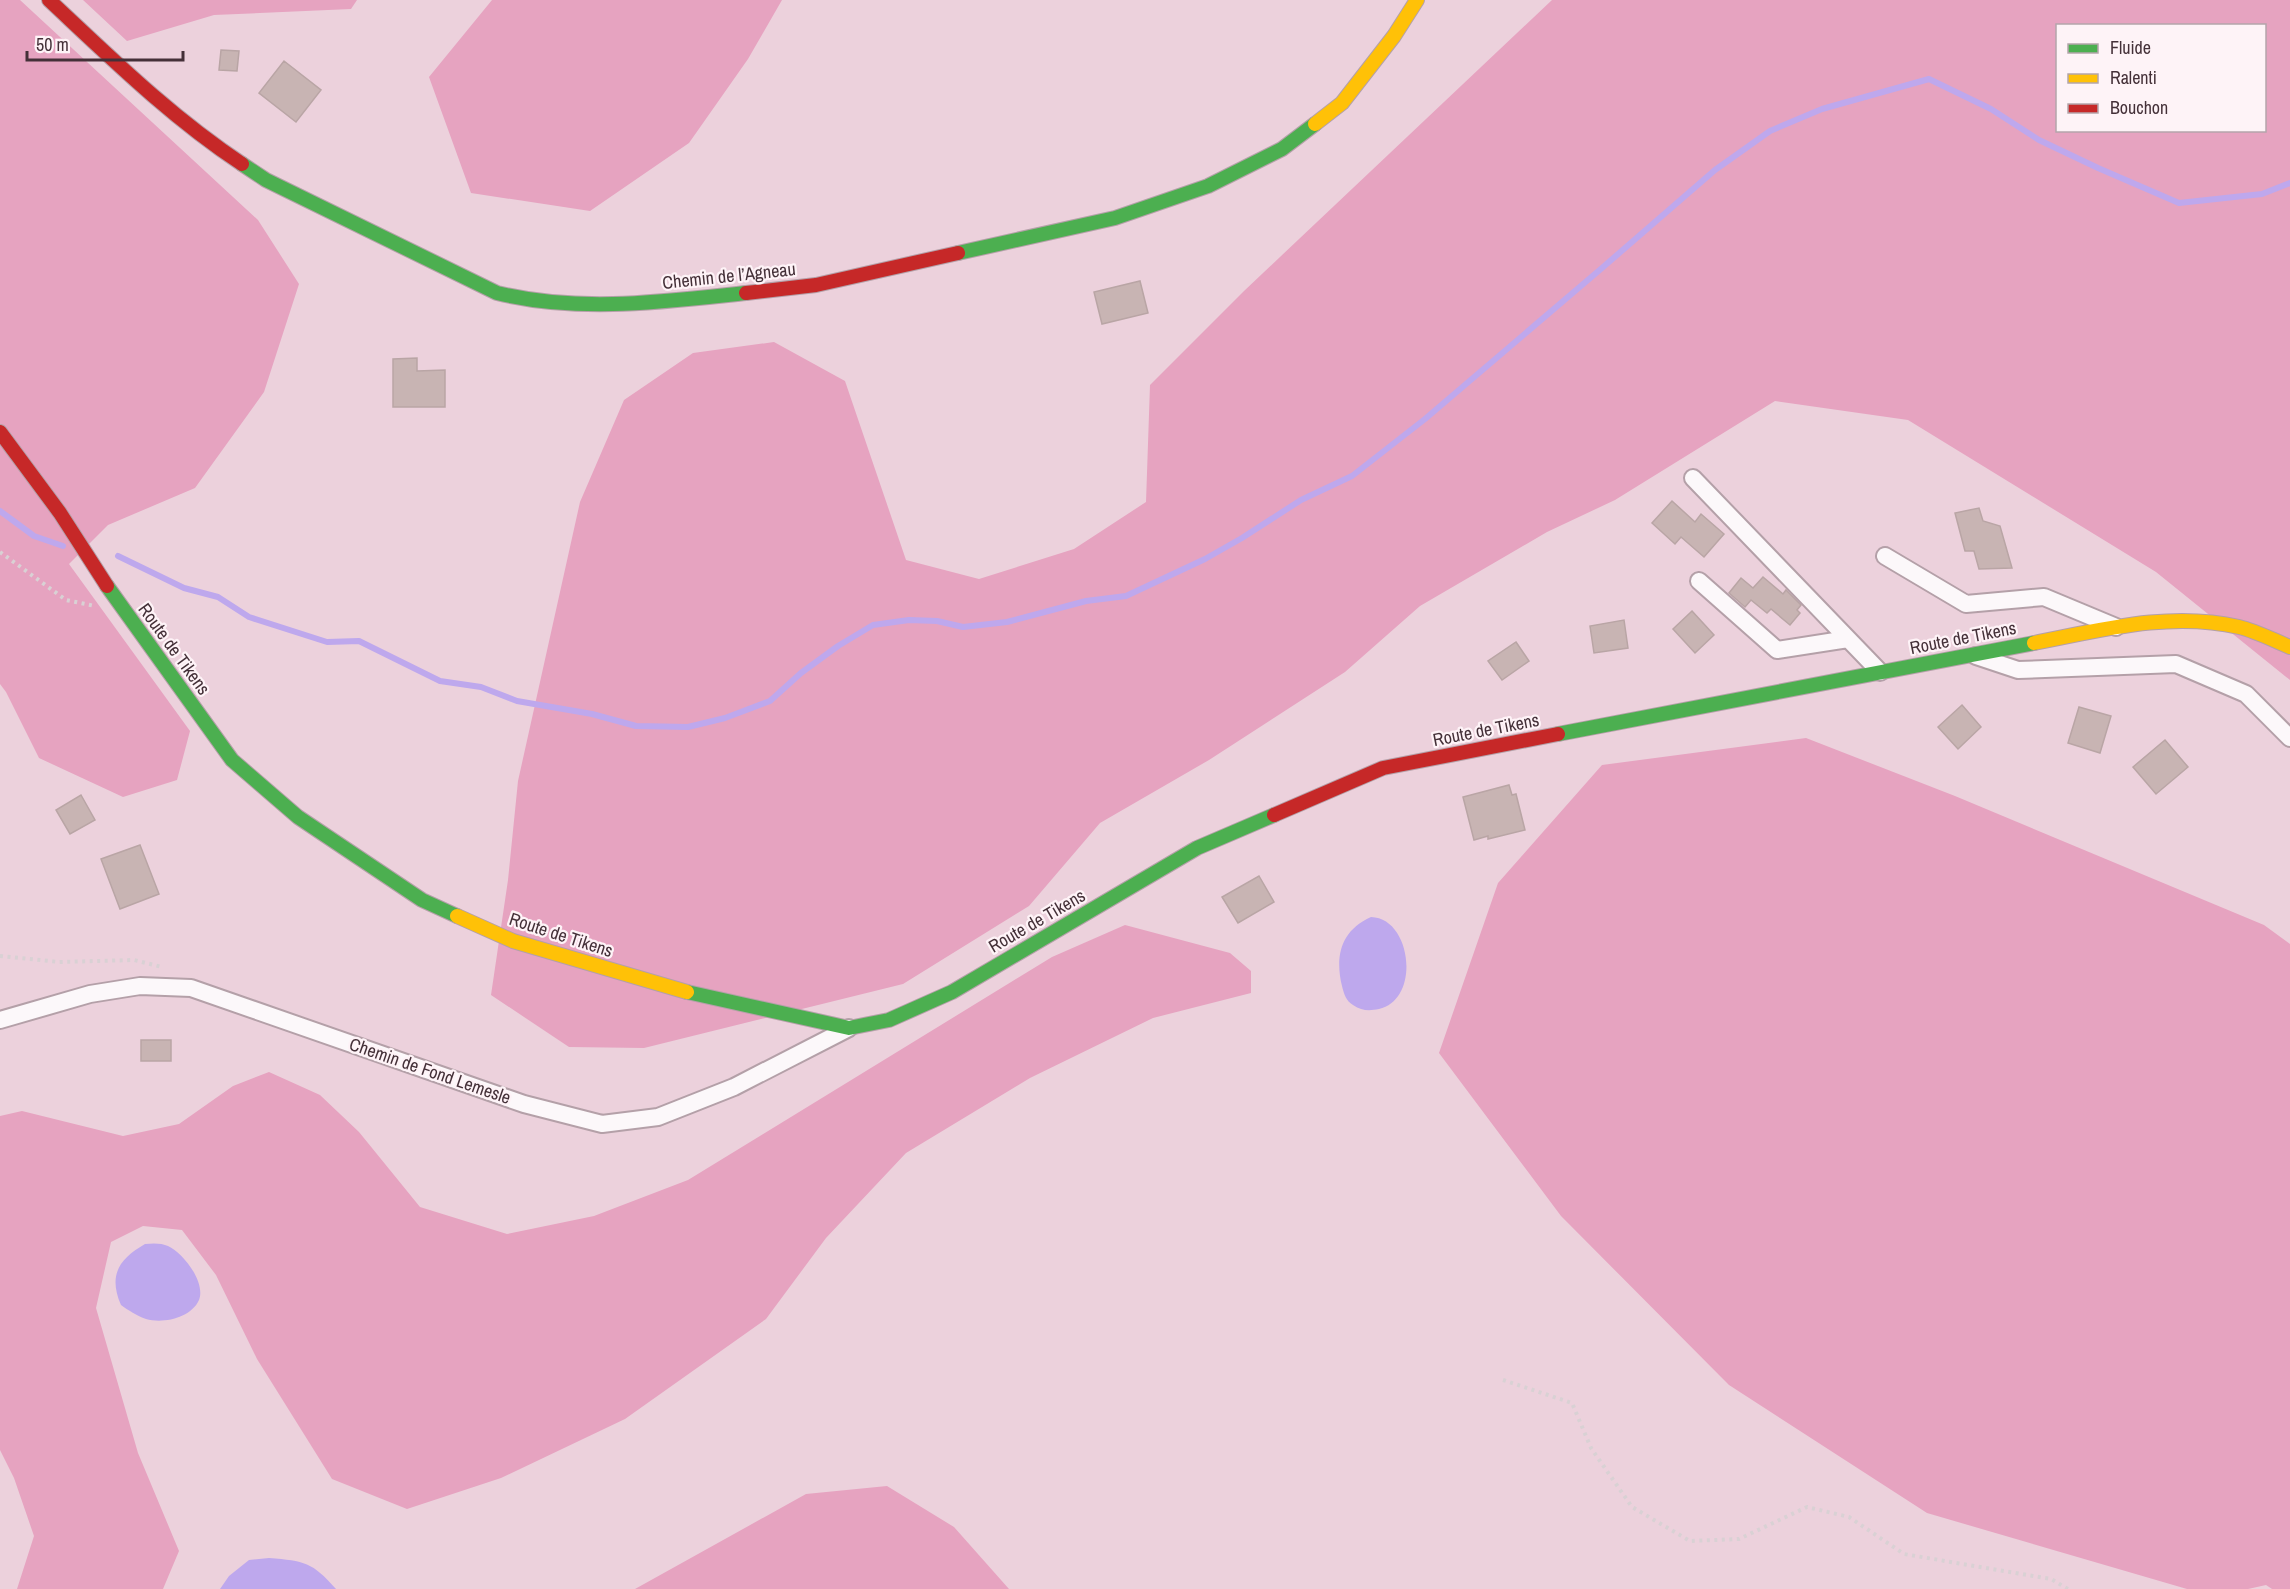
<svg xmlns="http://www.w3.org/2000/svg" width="2290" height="1589" viewBox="0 0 2290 1589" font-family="'Archivo Narrow',sans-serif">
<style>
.forest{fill:#e6a3c0;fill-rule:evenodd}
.water{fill:#bea8ed}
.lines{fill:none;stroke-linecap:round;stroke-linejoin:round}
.stream{stroke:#bea8ed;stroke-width:6}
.building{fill:#c8b4b3;stroke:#b9a5a5;stroke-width:1.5}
.street-casing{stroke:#b4a0a8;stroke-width:20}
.fast-casing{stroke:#b4a0a8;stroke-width:16}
.slow-casing{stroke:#b4a0a8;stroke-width:16}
.jam-casing{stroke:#b4a0a8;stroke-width:16}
.path{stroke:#d9d1d4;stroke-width:4;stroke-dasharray:3 4.5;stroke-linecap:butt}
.street{stroke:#fcf8fa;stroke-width:16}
.fast{stroke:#4caf50;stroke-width:14}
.slow{stroke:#ffc107;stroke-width:14}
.jam{stroke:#c62828;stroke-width:14}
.labels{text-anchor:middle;stroke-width:4.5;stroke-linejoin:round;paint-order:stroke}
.street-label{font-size:18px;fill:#443038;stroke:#fef3f7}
</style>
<rect width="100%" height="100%" fill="#ecd1dc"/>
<!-- forest -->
<path class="forest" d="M0 0H20L258 220 299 284 264 392 195 488 108 525 69 564 190 731 177 780 123 797 39 758 6 692 0 684Z
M83 0H357L351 9 214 15 127 41Z
M492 0H782L748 59 689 143 590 211 471 193 429 77Z
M1552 0H2290V680L2156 572 1908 420 1775 401 1615 500 1547 532 1420 606 1345 672 1209 760 1100 823 1029 906 903 984 644 1048 569 1047 491 995 508 880 518 781 580 502 624 400 693 353 774 342 845 381 906 560 979 579 1074 549 1146 502 1150 385 1244 291ZM2058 26H2264V130H2058Z
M1806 738 1955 796 2264 925 2290 944V1589H2272L2266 1585 2248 1589H2187L1927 1513 1729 1385 1561 1216 1439 1053 1498 883 1602 765Z
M1125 925 1230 953 1251 971V993L1153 1018 1030 1078 906 1153 826 1238 766 1319 625 1419 501 1478 407 1509 332 1479 257 1359 216 1275 182 1230 143 1226 111 1242 96 1308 138 1453 179 1551 163 1589H17L34 1536 14 1478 0 1450V1116L22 1111 123 1136 179 1124 233 1086 269 1072 320 1095 359 1132 420 1207 507 1234 594 1216 688 1180 1052 957Z
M887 1486 954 1527 1009 1589H635L806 1494Z"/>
<!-- water -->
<path class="water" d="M1371 917C1412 918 1421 1000 1379 1009 1369 1011 1362 1011 1353 1005 1346 1001 1344 994 1342 986 1335 957 1340 931 1371 917Z
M145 1244C153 1243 162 1243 168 1246 183 1253 206 1282 199 1300 191 1318 163 1324 146 1319 137 1316 128 1310 121 1305 108 1275 119 1259 145 1244Z
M269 1558C305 1561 312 1562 336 1589H220L229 1576 249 1560Z"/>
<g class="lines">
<!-- stream -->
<path class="stream" d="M0 511 34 536 63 546
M118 556 184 588 218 597 249 617 327 642 359 641 440 681 481 687 517 701 592 714 636 726 688 727 725 718 770 701 801 673 838 646 873 625 909 620 937 621 963 627 1007 622 1086 601 1126 596 1205 559 1242 538 1301 500 1352 476 1425 419 1602 268 1715 170 1770 131 1822 109 1929 79 1991 109 2039 140 2098 168 2179 203 2262 194 2290 183"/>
</g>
<!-- building -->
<path class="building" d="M221 50 239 51 237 71 219 70Z
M284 61 321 90 296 122 259 93Z
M1140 281 1148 313 1102 324 1094 292Z
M417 358V371L445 370V407H393V359Z
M1672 501 1695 522 1701 514 1724 534 1704 557 1681 537 1675 544 1652 523Z
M1979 508 1983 521 2000 526 2012 568 1979 569 1974 551H1965L1955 513Z
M1763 577 1783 594 1786 590 1801 605 1797 610 1800 613 1790 625 1771 609 1767 613 1751 600 1745 607 1729 593 1741 578 1753 588Z
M1692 611 1714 635 1695 653 1673 629Z
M1624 620 1628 648 1594 653 1590 626Z
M1516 642 1529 661 1502 680 1488 661Z
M1962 705 1981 727 1958 749 1938 727Z
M2079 707 2111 716 2100 753 2068 743Z
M2165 740 2188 767 2156 794 2133 767Z
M1509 785 1512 795 1516 794 1525 830 1488 839V836L1474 840 1463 797Z
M81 795 95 820 70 834 56 810Z
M140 845 159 894 120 909 101 859Z
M1259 876 1274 902 1238 923 1222 897Z
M141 1040H171V1061H141Z"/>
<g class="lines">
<defs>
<path id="street" d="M1693 478 1880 672
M1885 556 1966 604 2044 597 2116 627
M1699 581 1777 650 1848 639
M1976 656 2018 670 2176 664 2246 694 2290 738
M0 1020 90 994 140 986 191 988 524 1104 602 1124 658 1117 734 1087 849 1028"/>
<path id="fast" d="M242 164 266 180 497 293C579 313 662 302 746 293
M958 253 1115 218 1208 186 1282 149 1315 124
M107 586 232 760 298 817 422 900 457 916
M1558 734 2034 643
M687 992 849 1028 889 1020 952 992 1197 848 1274 815"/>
<path id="slow" d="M1315 124 1342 103 1394 36 1417 0
M2034 643C2101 630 2170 611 2239 627 2256 631 2273 640 2290 647
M457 916 513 941 687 992"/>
<path id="jam" d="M49 0C111 58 171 117 242 164
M746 293 816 285 958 253
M0 432 60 513 107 586
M1274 815 1383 768 1558 734"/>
</defs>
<!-- street casing -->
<use href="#street" class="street-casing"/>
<!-- fast casing -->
<use href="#fast" class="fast-casing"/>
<!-- slow casing -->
<use href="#slow" class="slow-casing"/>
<!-- jam casing -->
<use href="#jam" class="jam-casing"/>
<!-- path -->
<path class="path" d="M0 552 66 600 95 606
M0 956 59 962 134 960 162 967
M1503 1380 1572 1403 1591 1448 1632 1507 1690 1541 1739 1539 1807 1507 1849 1517 1904 1554 2051 1579 2068 1589"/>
<!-- street -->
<use href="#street" class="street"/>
<!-- fast -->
<use href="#fast" class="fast"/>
<!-- slow -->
<use href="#slow" class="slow"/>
<!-- jam -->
<use href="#jam" class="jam"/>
</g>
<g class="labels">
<!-- street labels -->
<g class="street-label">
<text transform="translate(729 276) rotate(-6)" y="6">Chemin de l’Agneau</text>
<text transform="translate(1963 638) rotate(-11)" y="6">Route de Tikens</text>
<text transform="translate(174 649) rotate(54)" y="6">Route de Tikens</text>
<text transform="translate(1486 730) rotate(-11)" y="6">Route de Tikens</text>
<text transform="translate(1037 921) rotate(-30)" y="6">Route de Tikens</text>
<text transform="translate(561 935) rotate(18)" y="6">Route de Tikens</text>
<text transform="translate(430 1071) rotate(19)" y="6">Chemin de Fond Lemesle</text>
</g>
</g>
<!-- legend -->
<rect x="2056" y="24" width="210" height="108" fill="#fef3f7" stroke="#b4a5ab" stroke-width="1.5"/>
<rect x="2068" y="44" width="30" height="9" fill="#4caf50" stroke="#b4a5ab" stroke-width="1.5"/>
<text x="2110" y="54" font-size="18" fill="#443038">Fluide</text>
<rect x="2068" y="74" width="30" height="9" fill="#ffc107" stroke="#b4a5ab" stroke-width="1.5"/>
<text x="2110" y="84" font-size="18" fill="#443038">Ralenti</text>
<rect x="2068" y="104" width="30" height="9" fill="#c62828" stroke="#b4a5ab" stroke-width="1.5"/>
<text x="2110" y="114" font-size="18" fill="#443038">Bouchon</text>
<!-- scale -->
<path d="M27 51v9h156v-9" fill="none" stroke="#443038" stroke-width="3"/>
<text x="36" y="51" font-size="18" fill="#443038" stroke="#fef3f7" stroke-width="4.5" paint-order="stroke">50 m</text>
</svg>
